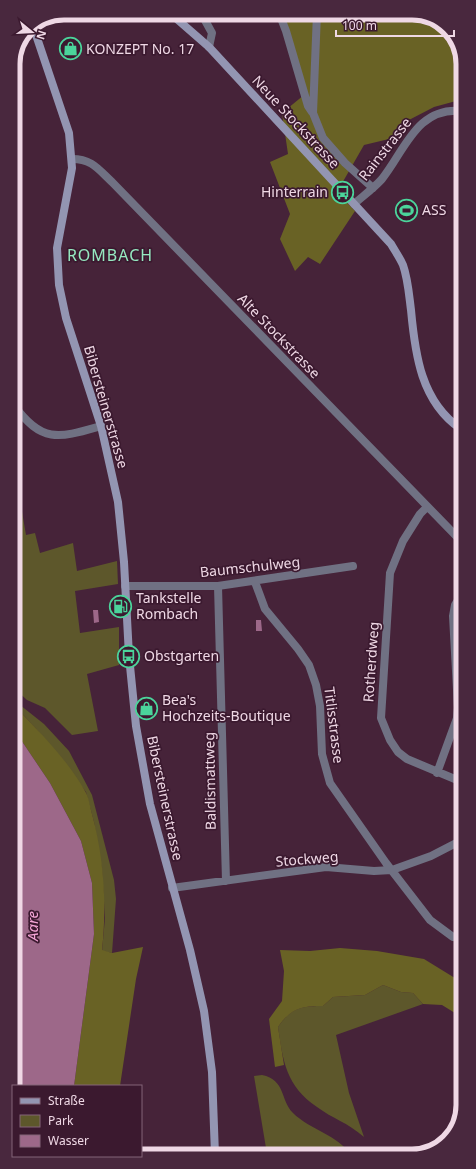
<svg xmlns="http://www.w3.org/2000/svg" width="476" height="1169" viewBox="0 0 476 1169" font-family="'Noto Sans',sans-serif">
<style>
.green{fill:#5d572b}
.forest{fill:#696225}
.water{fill:#9d6889}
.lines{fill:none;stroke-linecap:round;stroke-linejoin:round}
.street{stroke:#707183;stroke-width:8}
.secondary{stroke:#9395b2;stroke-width:8}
.labels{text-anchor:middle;stroke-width:3.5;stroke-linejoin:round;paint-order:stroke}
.poi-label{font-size:14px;fill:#efd8e5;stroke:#3b192f;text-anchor:start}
.street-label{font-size:14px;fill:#efd8e5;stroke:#3b192f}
.water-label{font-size:15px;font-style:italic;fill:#f4a5d6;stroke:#3b192f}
.quarter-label{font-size:16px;letter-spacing:1px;fill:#96e9c1;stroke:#3b192f}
.rim{fill:none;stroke:#efd8e5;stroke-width:5}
</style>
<rect width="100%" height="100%" fill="#462339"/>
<!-- green -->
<path class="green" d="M19 494 26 535 35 533 40 553 73 543 77 571 117 561 118 584 75 591 80 633 119 627V665L87 674 98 731 72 735 45 708 27 700 15 689 14 495Z
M15 701 44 724 69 751 92 795 114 880 116 899 112 953 102 951 105 918 102 870 94 822 86 792 38 731 15 706Z
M383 985 401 992 413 993 423 1004 336 1035 349 1093 364 1137C347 1122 333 1119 317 1107 286 1086 283 1061 278 1027 291 1008 301 1006 323 1006L333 997 365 995Z
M262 1075C286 1080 280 1100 293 1113 309 1129 339 1136 350 1154H267L254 1076Z"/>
<!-- forest -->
<path class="forest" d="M284 13H416L443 24 460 48 461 103 456 101 434 107 407 121 389 139 364 145 337 192 355 211 320 264 308 257 295 271 280 239 290 214 270 162 288 154 282 113 304 95Z
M15 706C39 732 67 759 85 791 89 797 90 807 92 814 104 858 107 905 102 950L112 953 143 947 136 979 120 1086H74L94 934 92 883 81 841 50 783 15 731Z
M15 869 20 881V1008L16 1085Z
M340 948 377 951 424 959 463 983V1018L442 1005 423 1004 413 993 401 992 383 985 365 995 333 997 323 1006C302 1006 291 1008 278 1027L284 1065 275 1067 269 1019 282 1001 284 971 280 950 310 951Z"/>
<!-- water -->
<path class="water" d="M93 610H98L99 622 94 623Z
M256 620H261L262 631H256Z
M15 731 50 783 81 841 92 883 94 934 74 1086H16L20 1008V881L15 869Z"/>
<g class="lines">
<!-- street -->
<path class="street" d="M201 13 212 33 209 47
M279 13 286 31 308 106 312 112
M317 13 313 113 323 138 345 163 373 188
M72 159C92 159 98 169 112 182L462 542
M354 204C363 196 374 188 382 179 405 150 417 107 461 111
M14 405C42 444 59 438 101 426
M426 508 420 514 403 541 390 573 381 718 390 740 398 752 407 759 462 782
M255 582 265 609 298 649 309 665 316 685 320 706 322 754 330 783 386 863 430 920 453 937 463 938
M125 586H218L353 566
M218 586 226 881
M437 773 457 718 458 708 453 616 455 605 462 594
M172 888 326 867 374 871 392 870 431 856 462 840"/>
<!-- secondary -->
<path class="secondary" d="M170 13 209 47 391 244C395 251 400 258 403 265 408 279 409 295 411 310 415 354 421 402 461 429
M33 26 69 133 72 168 57 248 59 285 66 318 101 426 118 502 124 562 129 656 136 726 150 804 190 950 204 1011 212 1072 215 1155"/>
</g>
<!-- icons -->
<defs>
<symbol id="shop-ring" viewBox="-11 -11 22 22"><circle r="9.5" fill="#3b192f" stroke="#4bd49b" stroke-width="1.5"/><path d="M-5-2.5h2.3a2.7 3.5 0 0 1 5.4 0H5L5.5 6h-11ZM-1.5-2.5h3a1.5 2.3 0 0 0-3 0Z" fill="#4bd49b"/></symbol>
<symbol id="bus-ring" viewBox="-11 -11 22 22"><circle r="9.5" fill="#3b192f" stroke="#4bd49b" stroke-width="1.5"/><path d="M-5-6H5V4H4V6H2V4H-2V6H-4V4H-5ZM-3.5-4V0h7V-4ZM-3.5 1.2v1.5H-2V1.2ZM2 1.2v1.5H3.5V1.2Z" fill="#4bd49b"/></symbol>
<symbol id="stadium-ring" viewBox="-11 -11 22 22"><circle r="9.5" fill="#3b192f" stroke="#4bd49b" stroke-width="1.5"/><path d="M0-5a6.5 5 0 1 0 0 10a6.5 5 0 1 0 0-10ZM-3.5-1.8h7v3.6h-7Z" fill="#4bd49b"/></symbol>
<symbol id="fuel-ring" viewBox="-11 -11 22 22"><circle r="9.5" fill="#3b192f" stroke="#4bd49b" stroke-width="1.5"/><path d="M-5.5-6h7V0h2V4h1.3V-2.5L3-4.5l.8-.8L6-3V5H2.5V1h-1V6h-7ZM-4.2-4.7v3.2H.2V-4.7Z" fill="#4bd49b"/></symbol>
</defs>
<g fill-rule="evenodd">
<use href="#shop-ring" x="58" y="36" width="25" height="25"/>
<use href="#bus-ring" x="330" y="180" width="25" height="25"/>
<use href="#stadium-ring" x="394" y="198" width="25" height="25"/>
<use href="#fuel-ring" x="108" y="594" width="25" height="25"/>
<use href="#bus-ring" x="116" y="644" width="25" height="25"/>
<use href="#shop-ring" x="134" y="696" width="25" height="25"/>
</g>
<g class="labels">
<!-- poi labels -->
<g class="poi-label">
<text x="86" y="54">KONZEPT No. 17</text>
<text x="328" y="197" text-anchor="end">Hinterrain</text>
<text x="422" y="215">ASS</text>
<text x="136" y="603">Tankstelle<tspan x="136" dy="16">Rombach</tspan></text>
<text x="144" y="661">Obstgarten</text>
<text x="162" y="705">Bea's<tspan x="162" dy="16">Hochzeits-Boutique</tspan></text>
</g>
<!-- street labels -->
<g class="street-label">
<text transform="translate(296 122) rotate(47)" y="5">Neue Stockstrasse</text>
<text transform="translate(385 149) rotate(-52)" y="5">Rainstrasse</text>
<text transform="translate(279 336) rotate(46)" y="5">Alte Stockstrasse</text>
<text transform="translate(106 407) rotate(74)" y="5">Bibersteinerstrasse</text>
<text transform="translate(250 567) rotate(-6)" y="5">Baumschulweg</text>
<text transform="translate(371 662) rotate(-86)" y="5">Rotherdweg</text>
<text transform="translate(334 725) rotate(83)" y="5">Titlisstrasse</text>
<text transform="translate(210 781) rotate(-91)" y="5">Baldismattweg</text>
<text transform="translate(165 798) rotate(78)" y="5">Bibersteinerstrasse</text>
<text transform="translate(307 859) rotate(-5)" y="5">Stockweg</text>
</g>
<!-- water labels -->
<g class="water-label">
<text transform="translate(33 926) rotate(-90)" y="5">Aare</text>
</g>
<!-- quarter labels -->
<g class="quarter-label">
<text x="110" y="261">ROMBACH</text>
</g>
</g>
<!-- crop -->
<path d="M0 0H476V1169H0ZM64 20H412A44 44 0 0 1 456 64V1105A44 44 0 0 1 412 1149H64A44 44 0 0 1 20 1105V64A44 44 0 0 1 64 20Z" fill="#49283e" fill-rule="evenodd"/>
<path class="rim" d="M64 20H412A44 44 0 0 1 456 64V1105A44 44 0 0 1 412 1149H64A44 44 0 0 1 20 1105V64A44 44 0 0 1 64 20Z"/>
<!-- legend -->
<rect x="12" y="1085" width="130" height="72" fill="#3b192f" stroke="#836578"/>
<rect x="20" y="1098" width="20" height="6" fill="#9395b2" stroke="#836578"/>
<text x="48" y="1105" font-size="12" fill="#efd8e5">Straße</text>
<rect x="20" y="1115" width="20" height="12" fill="#5d572b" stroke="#836578"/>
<text x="48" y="1125" font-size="12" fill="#efd8e5">Park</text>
<rect x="20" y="1135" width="20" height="12" fill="#9d6889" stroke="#836578"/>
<text x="48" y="1145" font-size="12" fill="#efd8e5">Wasser</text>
<!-- north arrow -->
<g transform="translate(32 32) rotate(108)" stroke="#3b192f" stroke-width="3" paint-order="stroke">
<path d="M0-3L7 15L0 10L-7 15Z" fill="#efd8e5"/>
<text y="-6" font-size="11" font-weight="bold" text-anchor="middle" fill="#efd8e5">N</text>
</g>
<!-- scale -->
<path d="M336 30v6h118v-6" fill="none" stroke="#efd8e5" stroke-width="2"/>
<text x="342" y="30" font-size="12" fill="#efd8e5" stroke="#3b192f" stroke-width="3" paint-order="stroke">100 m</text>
</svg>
